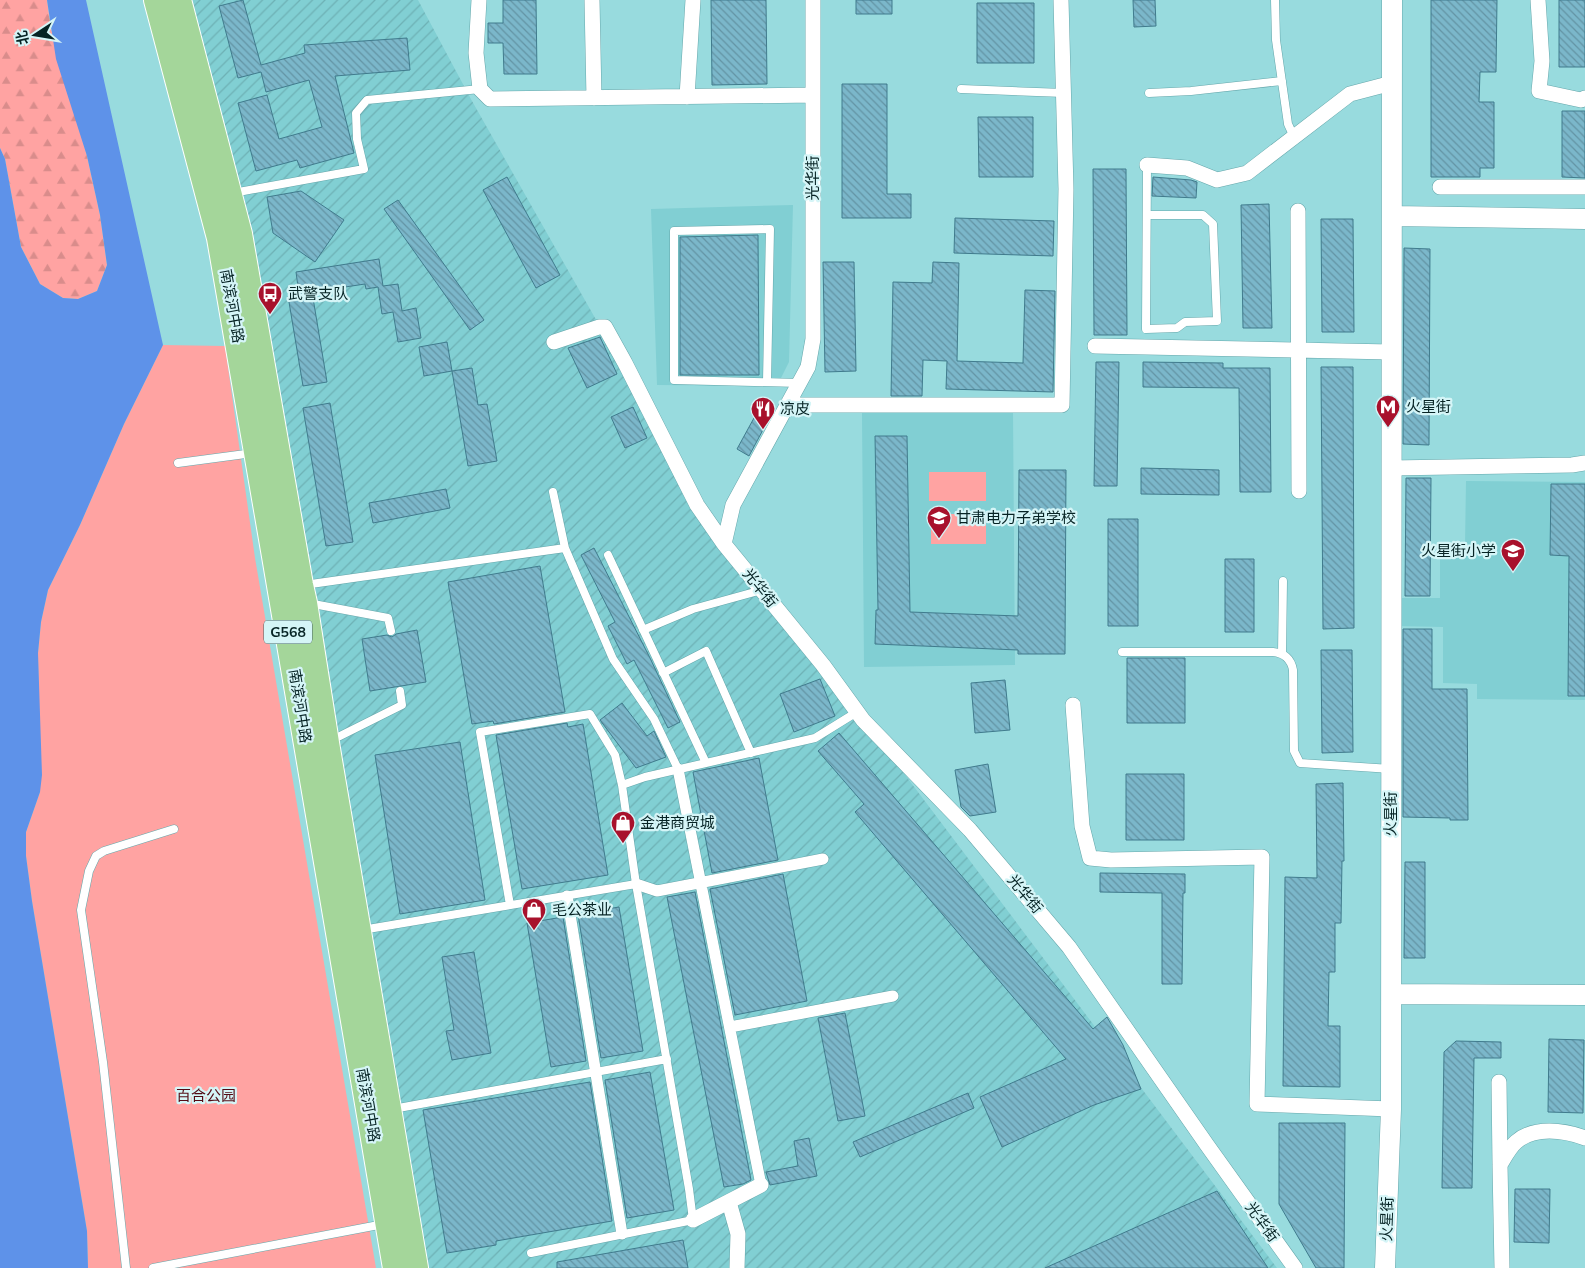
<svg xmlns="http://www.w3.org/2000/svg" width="1585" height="1268" viewBox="0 0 1585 1268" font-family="Mulish,'Noto Sans SC',sans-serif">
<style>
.built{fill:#81cfd3}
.industrial{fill:url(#industrial-furrows)}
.green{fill:#ffa3a2}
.forest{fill:url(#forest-firs)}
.water{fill:#5e92e9}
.building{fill:url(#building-back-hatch);stroke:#407b8d}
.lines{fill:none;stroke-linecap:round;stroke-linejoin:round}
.service-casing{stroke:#65a7ab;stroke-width:9}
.pedestrian-casing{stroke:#65a7ab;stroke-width:12}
.minor-casing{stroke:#65a7ab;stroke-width:16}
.tertiary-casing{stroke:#65a7ab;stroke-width:21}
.trunk-casing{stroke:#fff;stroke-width:28}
.service{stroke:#fff;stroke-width:8}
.pedestrian{stroke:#fff;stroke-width:11}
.minor{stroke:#fff;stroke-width:15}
.tertiary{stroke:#fff;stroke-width:20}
.trunk{stroke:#a4d69a;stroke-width:26}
.labels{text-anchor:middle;stroke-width:4.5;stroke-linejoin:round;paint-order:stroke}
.shield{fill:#d5f5f7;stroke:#446263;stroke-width:1}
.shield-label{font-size:14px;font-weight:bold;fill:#062324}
.street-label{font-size:15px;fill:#062324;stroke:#d5f5f7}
.poi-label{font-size:15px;fill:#062324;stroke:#d5f5f7;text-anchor:start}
.park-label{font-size:15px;fill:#530a14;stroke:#d5f5f7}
</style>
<defs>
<pattern id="industrial-furrows" width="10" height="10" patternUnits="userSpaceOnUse" patternTransform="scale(1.25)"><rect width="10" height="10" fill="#81cfd3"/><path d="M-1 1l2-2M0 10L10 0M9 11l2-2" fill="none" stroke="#6eb1b5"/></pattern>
<pattern id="forest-firs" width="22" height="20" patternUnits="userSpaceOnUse" patternTransform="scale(1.25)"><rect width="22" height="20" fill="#ffa3a2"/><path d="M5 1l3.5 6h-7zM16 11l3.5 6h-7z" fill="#d98c8b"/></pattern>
<pattern id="building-back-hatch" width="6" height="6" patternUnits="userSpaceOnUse" patternTransform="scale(1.25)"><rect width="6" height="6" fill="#7bb7ca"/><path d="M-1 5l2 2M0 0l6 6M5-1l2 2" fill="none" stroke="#6394a4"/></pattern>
</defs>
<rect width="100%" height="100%" fill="#98dbde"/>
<!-- built -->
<path class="built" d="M793 205 789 362 777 386 657 385 651 209Z
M1013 411 1015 665 864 667 862 413Z
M1466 481 1585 482V700L1477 699V684L1443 683V627L1397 626V598H1440V545H1465Z"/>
<!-- industrial -->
<path class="industrial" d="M168 0H418L472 101 700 503 1277 1268H417Z"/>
<!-- green -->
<path class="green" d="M163 345 225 346 255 558 376 1268H88L87 1231 32 901 26 856V832L40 792 38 653 41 622 48 590 80 525 124 424Z
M929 472H986V501H929Z
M931 514H986V544H931Z"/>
<!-- forest -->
<path class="forest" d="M0 0H47L51 29 87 156 100 215 107 265 97 291 78 299 63 298 40 284 21 247 5 159 0 148Z"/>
<!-- water -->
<path class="water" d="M47 0H86L163 345 124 424 80 525 48 590 41 622 38 653 42 775 40 792 26 832V856L32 901 87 1231 88 1268H0V148L5 159 21 247 40 284 63 298 78 299 97 291 107 265 100 215 87 156 56 59Z"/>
<!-- building -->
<path class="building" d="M243 0 261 65 305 53 304 45 407 38 410 70 335 76 354 153 300 168 297 160 256 171 238 103 267 95 279 139 322 127 309 80 266 92 261 72 238 78 219 6Z
M503 0H536L537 74H504L503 43H488V23H503Z
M711 0H766L767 84 712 85Z
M856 0H892V14H856Z
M1133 0H1155L1156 26 1134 27Z
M1431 0H1497L1496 72H1480L1479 102H1494V168H1480V177H1431Z
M1559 0H1585V67H1559Z
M977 3H1034V63H977Z
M842 84H887V194H911V218H842Z
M1562 111H1585V178L1562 177Z
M978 117H1033V177H979Z
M1093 169H1126L1127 335H1094Z
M507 177 560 275 536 288 483 190Z
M1153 177 1191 180 1197 182 1196 198 1152 196Z
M301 191 344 220 315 262 273 233 267 197Z
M398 200 484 320 470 330 384 209Z
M1269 204 1272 328H1243L1241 205Z
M955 218 1054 221 1053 256 954 253Z
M1321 219H1353L1354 332H1322Z
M758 235 759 375H680V237Z
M1404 248 1430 249 1429 445 1403 444Z
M379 259 383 286 398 284 402 311 416 308 421 338 398 342 393 312 382 314 378 287 366 289 365 284 312 292 327 382 303 386 288 296 299 294 296 272Z
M823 262H854L856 371 825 372Z
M933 262 959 263 957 361 1023 363 1025 290 1055 291 1053 392 946 389 947 361 923 360 922 396H891L893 282 932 283Z
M600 337 617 374 587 388 568 348Z
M447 342 452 371 424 376 419 347Z
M1096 362H1119L1117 486H1094Z
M1143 362 1223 363V368H1270L1271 492H1240L1239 388 1143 387Z
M1321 367H1353L1354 628 1323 629Z
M472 368 478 405 487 404 497 461 468 466 452 371Z
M330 403 353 542 326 546 303 408Z
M633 407 647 438 625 448 611 417Z
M760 407 772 413 749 456 737 449Z
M875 436H907L910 612 1018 616 1019 470H1066L1065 654H1018V650L875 644 876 610H878Z
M1141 468 1219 470V495L1141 494Z
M1406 478H1431L1430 596H1405Z
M1551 484H1585V696H1568L1569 556 1550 555Z
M446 489 450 508 373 523 369 503Z
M1108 519H1138V626H1108Z
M594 548 650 658 680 722 668 728 634 660 627 664 608 626 615 622 581 555Z
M1225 559H1254V632H1225Z
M540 566 565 712 494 724 493 721 472 724 448 582Z
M1403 629H1432V689H1467L1468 820H1450V818L1403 817Z
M417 630 426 682 370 691 362 639 387 635 392 637 396 634Z
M1321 650H1352L1353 752 1322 753Z
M1127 658H1185V723H1127Z
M820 679 835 716 794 732 780 694Z
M1005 680 1010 730 975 733 971 683Z
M622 703 647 736 654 731 666 757 636 768 600 720Z
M567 723 568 727 583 724 608 875 522 889 496 735Z
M839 733 1093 1029 1107 1017 1123 1045 1141 1089 1094 1105 1002 1147 980 1097 1066 1059 855 812 864 804 818 751Z
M460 742 485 900 400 914 375 755Z
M759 758 778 860 712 873 693 772Z
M988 764 996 812 970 816 961 807 955 770Z
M1126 774H1184V840H1126Z
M1343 783 1344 861H1342L1341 923H1335V972H1329L1328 1026H1340V1087L1283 1086 1285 877 1317 878 1316 784Z
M1405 862H1425V958H1404Z
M1100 873 1185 874V893H1183L1182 984H1162V893L1100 892Z
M783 874 807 1001 735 1015 710 889Z
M695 892 751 1180 743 1184 724 1187 667 897Z
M619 907 643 1051 601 1058 578 914Z
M563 917 586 1061 551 1067 527 923Z
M474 952 491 1053 452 1060 446 1031 454 1030 442 957Z
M845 1013 865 1116 838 1121 818 1018Z
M1549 1039 1584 1040 1583 1113 1548 1112Z
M1456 1041 1501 1042V1058H1474L1472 1188H1442L1444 1052Z
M650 1072 674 1210 627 1218 605 1080Z
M590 1082 612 1221 496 1241V1245L447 1253 423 1110Z
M968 1093 974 1108 860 1157 853 1142Z
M1279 1123H1345L1344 1268H1316L1279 1204Z
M809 1138 817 1176 770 1185 766 1172 798 1166 794 1141Z
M1515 1189H1550L1549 1243 1514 1242Z
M1217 1191 1268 1268H1045Z
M683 1240 688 1268H557V1262Z"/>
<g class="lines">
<defs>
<path id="service" d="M1275 0 1276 40 1288 124 1294 137
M961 89 1064 93
M1149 93 1191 91 1282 81
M233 193 364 169 357 139 356 113 367 100 480 89
M1147 215H1203L1213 224 1217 321 1185 322 1177 328 1146 329 1147 165
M767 382 770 229 674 231V380L799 383
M178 463 253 453
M553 492 565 548
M608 555 706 763
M304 585 565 548 613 659 654 719 678 769
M308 603 388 618 391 631
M643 630 693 609 762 590
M1122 652H1273C1284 653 1291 659 1293 670L1294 751 1300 763 1391 769
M1282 654 1283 581
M663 673 706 651 751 753
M330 741 402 705 400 691
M622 785 645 777 815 738 857 712
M510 905 480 732 590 714 615 755 622 785 636 884 689 1189 693 1220 531 1253
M362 930 636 884
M393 1109 667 1059
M126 1268 103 1062 81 910 89 871 96 856 104 851 174 829
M153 1268 384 1224"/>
<path id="pedestrian" d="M678 769 761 1185
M636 884 657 891 823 859
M567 896 622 1234
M730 1027 893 996"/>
<path id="minor" d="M479 0 476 53 480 89 490 99 813 95
M592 0 594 98
M1538 0 1542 61 1539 91 1581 100 1585 98
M687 97 693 0
M1147 165 1187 168 1217 180 1247 173 1350 94 1392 83
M1440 187H1585
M1298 211 1299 491
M554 342 599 327H605L625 363 697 505 724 544 823 665 863 720 970 830 1069 947 1207 1145 1295 1268
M1095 346 1391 352
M787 405H1062L1066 189 1061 0
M1391 468 1572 465 1585 463
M724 544 733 505 808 367 813 339V0
M1073 705 1082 826 1090 858 1111 860 1262 857 1257 1104 1391 1109
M1499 1082 1500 1164
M729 1202 738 1234 737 1268
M693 1220 761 1185
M1502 1268 1500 1165C1505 1157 1509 1148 1516 1142 1534 1126 1564 1130 1585 1138"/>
<path id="tertiary" d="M1392 216 1585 219
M1392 994 1585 995
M1385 1268 1391 1109 1392 0"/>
<path id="trunk" d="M157 0 220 238 275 556 396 1268
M178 0 239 234 300 585 304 603 326 743 415 1268"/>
</defs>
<!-- service casing -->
<use href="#service" class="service-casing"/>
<!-- pedestrian casing -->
<use href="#pedestrian" class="pedestrian-casing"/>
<!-- minor casing -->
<use href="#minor" class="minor-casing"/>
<!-- tertiary casing -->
<use href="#tertiary" class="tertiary-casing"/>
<!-- trunk casing -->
<use href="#trunk" class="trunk-casing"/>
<!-- service -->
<use href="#service" class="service"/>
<!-- pedestrian -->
<use href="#pedestrian" class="pedestrian"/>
<!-- minor -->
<use href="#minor" class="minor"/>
<!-- tertiary -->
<use href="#tertiary" class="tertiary"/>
<!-- trunk -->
<use href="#trunk" class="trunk"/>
</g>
<!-- icons -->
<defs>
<symbol id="bus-pin" viewBox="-11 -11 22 30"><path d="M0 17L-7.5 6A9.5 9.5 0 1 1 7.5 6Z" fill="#a8112c" stroke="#d5f5f7"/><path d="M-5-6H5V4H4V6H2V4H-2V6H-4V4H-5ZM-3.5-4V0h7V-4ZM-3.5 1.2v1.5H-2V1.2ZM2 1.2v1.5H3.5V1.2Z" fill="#fff"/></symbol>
<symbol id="metro-pin" viewBox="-11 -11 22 30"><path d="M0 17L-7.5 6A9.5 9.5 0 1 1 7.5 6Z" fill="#a8112c" stroke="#d5f5f7"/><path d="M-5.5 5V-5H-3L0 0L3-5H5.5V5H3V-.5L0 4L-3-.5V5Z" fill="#fff"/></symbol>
<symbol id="restaurant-pin" viewBox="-11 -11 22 30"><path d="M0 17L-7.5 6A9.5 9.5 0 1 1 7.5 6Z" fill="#a8112c" stroke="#d5f5f7"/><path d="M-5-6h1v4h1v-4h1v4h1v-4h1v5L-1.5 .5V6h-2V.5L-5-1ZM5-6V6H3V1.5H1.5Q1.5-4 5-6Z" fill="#fff"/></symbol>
<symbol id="school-pin" viewBox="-11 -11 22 30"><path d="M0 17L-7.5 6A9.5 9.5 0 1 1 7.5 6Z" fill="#a8112c" stroke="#d5f5f7"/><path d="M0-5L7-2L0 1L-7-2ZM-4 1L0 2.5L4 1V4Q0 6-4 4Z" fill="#fff"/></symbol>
<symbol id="shop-pin" viewBox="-11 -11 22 30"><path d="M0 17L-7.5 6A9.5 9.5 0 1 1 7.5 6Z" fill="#a8112c" stroke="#d5f5f7"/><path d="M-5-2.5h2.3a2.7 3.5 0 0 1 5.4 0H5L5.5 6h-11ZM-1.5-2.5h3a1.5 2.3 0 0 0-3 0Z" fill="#fff"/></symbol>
</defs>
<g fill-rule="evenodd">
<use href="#bus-pin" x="256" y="280" width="28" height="38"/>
<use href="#metro-pin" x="1374" y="393" width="28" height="38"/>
<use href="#restaurant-pin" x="749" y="395" width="28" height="38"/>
<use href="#school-pin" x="925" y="504" width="28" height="38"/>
<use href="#school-pin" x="1499" y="537" width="28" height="38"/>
<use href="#shop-pin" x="609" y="809" width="28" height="38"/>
<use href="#shop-pin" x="520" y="896" width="28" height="38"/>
</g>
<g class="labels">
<!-- shield labels -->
<rect class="shield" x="264" y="620.5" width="48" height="23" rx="4"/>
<g class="shield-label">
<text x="288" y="637">G568</text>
</g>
<!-- street labels -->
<g class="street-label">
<text transform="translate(813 178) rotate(-90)" y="5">光华街</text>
<text transform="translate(232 306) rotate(80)" y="5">南滨河中路</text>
<text transform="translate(760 588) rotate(51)" y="5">光华街</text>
<text transform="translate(300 706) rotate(81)" y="5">南滨河中路</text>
<text transform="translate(1391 814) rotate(-90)" y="5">火星街</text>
<text transform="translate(1025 894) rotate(50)" y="5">光华街</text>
<text transform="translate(368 1105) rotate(80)" y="5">南滨河中路</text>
<text transform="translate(1387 1219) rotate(-88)" y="5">火星街</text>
<text transform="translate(1262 1222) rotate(54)" y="5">光华街</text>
</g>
<!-- poi labels -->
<g class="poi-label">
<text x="288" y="299">武警支队</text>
<text x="1406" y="412">火星街</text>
<text x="780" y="414">凉皮</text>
<text x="956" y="523">甘肃电力子弟学校</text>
<text x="1496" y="556" text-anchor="end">火星街小学</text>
<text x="640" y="828">金港商贸城</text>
<text x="552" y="915">毛公茶业</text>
</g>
<!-- park labels -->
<g class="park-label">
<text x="206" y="1101">百合公园</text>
</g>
</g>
<!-- north arrow -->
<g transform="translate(35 35) rotate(258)" stroke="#d5f5f7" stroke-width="4" paint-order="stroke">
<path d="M0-4L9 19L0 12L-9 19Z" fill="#062324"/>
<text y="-8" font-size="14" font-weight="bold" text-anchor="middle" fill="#062324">北</text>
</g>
</svg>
